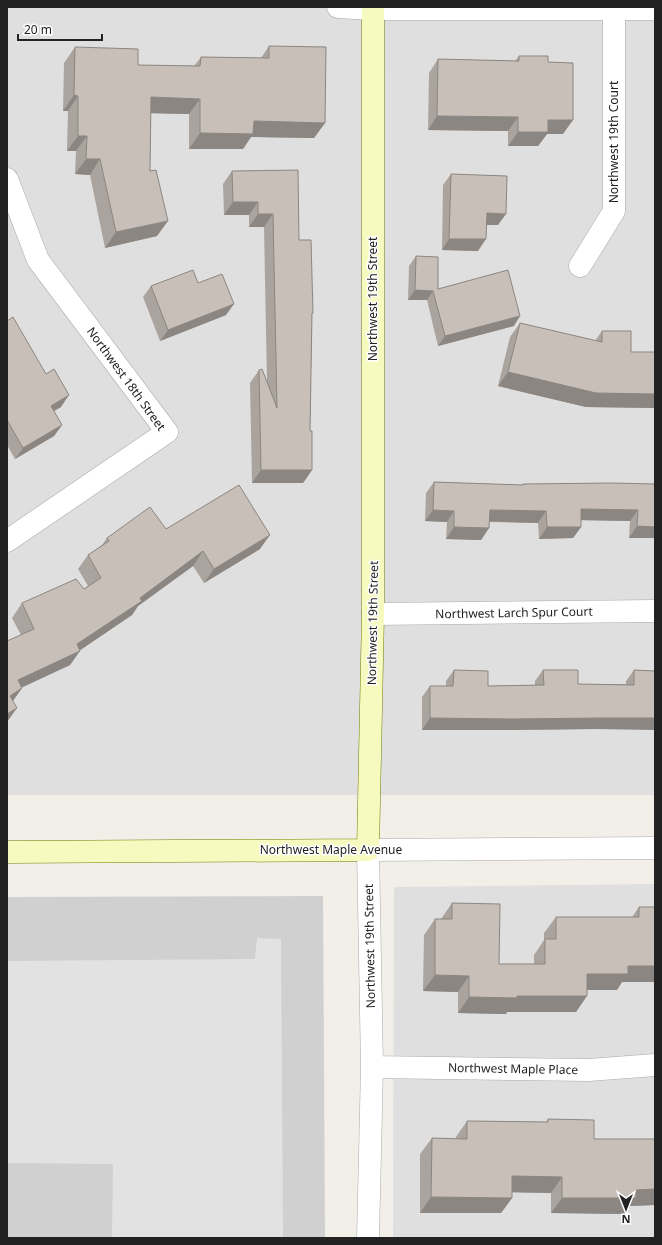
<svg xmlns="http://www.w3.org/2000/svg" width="662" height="1245" viewBox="0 0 662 1245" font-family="'Noto Sans',sans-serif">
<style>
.residential{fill:#e0dfdf}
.religious{fill:#d0d0d0}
.parking{fill:#e2e2e2}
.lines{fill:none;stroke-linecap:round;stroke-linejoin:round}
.minor-casing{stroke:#a9a9a9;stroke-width:23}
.tertiary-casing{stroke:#a9a9a9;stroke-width:23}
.secondary-casing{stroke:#707d05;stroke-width:23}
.minor{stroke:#fff;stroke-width:22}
.tertiary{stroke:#fff;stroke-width:22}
.secondary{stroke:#f7fabf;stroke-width:22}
.wall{fill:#aba49e}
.shaded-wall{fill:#8b8681}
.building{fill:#c7bfb8;stroke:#8b8681}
.labels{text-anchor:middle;stroke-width:3;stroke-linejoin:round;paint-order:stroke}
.street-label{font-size:12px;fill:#222;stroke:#fff}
</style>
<rect width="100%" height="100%" fill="#f2efe9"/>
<!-- residential -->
<path class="residential" d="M7 7H655V795H7Z
M655 884V1238H393L394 887Z"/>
<!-- religious -->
<path class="religious" d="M323 896 325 1238H7V897Z"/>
<!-- parking -->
<path class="parking" d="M257 938 281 939 283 1238H112L113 1164 7 1163V961L255 959Z"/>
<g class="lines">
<defs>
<path id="minor" d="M338 7 372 9H655
M7 179 38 260 167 432 7 541
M580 266 614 211V9
M373 614 655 611
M372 1067 589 1070 655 1065
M368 1238 372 1067 368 850"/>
<path id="tertiary" d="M368 850 655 848"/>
<path id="secondary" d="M7 852 368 850 373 614V7"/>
</defs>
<!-- minor casing -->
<use href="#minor" class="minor-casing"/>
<!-- tertiary casing -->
<use href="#tertiary" class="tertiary-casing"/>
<!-- secondary casing -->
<use href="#secondary" class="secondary-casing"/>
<!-- minor -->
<use href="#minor" class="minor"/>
<!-- tertiary -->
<use href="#tertiary" class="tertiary"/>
<!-- secondary -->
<use href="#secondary" class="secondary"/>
</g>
<!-- wall -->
<path class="wall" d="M269 46 325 123 314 138 251 137 243 149H189V114L151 113 150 171 157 236 105 248 90 175 75 174 76 151H67L68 111H63L64 63 75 47 138 65 194 66 201 57 261 58Z
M519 56 548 62 563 134H547L538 146H508V131L428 130 429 73 438 59 515 61Z
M232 171 299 240 312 314 310 431 312 470 303 483H252L250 383 259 370 267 383 264 227H249V215H224L223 184Z
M451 174 498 225H487L478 251 442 250 443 185Z
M416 256 438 289 514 326 438 346 427 300H408L409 266Z
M198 283 226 315 160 341 143 297 151 286Z
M7 321 61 407 54 411 62 425 54 436 15 459 7 445Z
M520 323 595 341 602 331 631 352H655V408L586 407 498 386 510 337Z
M434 482 522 485 523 484H655V538H629L630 521 581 520V527L573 538 539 539 538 523 489 522V528L481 540 446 539 447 522 425 521 426 493Z
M166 529 260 549 204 583 193 566 138 606 132 615 80 650 70 665 22 687V688L13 701 7 722 21 635 12 618 22 603 84 589 88 586 78 569 88 555 102 545 107 538Z
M454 670 488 686 535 685V681L543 670 578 684H626V681L634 670 655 671 594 729 504 730H422V697L430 686H446V681Z
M452 903 499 964H534V955L544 940V933L556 917H632L639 907H655V982H622L617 990H587L576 1012H507L506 1014 458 1013V992L423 991 424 935 435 919H441Z
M548 1119 594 1139H655V1205L630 1206 625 1214 551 1213V1193L512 1192V1198L501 1213H420V1154L432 1138 456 1139V1137L467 1121 546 1122Z"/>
<!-- shaded-wall -->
<path class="shaded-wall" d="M74 95 78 96 68 111H63Z
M151 97 200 99 189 114 140 113Z
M437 116 518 117 508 131 428 130Z
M548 120H573L563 134H547L538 146H508L518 132Z
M254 121 325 123 314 138 251 137 243 149H189L200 133Z
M78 136H87L76 151H67Z
M86 159H100L90 175 75 174Z
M233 202H258L249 215H224Z
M487 213 506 214 498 225H479Z
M258 214H273L264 227H249Z
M168 221 157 236 105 248 116 232Z
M449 239H486L478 251 442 250Z
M415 290 433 291 427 300H408Z
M234 304 226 315 160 341 168 330Z
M520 316 514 326 438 346 445 336Z
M508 372 655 394V408L586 407 498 386Z
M69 395 61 407 43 417 51 406Z
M62 425 54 436 15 459 23 448Z
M261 470H312L303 483H252Z
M581 509 638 510 630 521 573 520Z
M433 510 454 511 447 522 425 521Z
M490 510 546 511 538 523 482 521Z
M637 526 655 527V538H629Z
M454 527 489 528 481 540 446 539Z
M547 527H581L573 538 539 539Z
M270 535 260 549 204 583 214 569Z
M203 551 193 566 138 606 132 615 76 653 80 651 70 665 8 694 18 680 77 644 140 598Z
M22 688 12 702 10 696Z
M17 708 7 722V723V714Z
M430 718H655V730L594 729 504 730H422Z
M628 966H655V982H622L617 990H576L587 974Z
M435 975 469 976 458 992 423 991Z
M517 996H587L576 1012H507L506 1014 458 1013 469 997Z
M512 1176 562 1177 551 1193 501 1192Z
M655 1189V1205L630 1206 625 1214 551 1213 562 1198 636 1190Z
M431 1197 512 1198 501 1213H420Z"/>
<!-- building -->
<path class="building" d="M269 46 326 47 325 123 254 121 253 134 200 133V99L151 97 150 171 156 170 168 221 116 232 100 159H86L87 136H78V96L74 95 75 47 138 49V65L200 66 201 57 269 58Z
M519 56H548V62L573 63V120H548V132H518V117L437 116 438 59 519 61Z
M298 170 299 240H311L313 313H312L310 431H312V470H261L259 370 262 369 277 408 273 214H258V202H233L232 171Z
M451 174 507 176 506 214 487 213 486 239H449Z
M416 256 438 257V289L508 270 520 316 445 336 433 291 415 290Z
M193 270 198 283 222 274 234 304 168 330 151 286Z
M13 317 46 374 54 369 69 395 51 406 62 425 23 448 7 420V321Z
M520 323 602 342V331H631V352H655V394L596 393 508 372Z
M434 482 523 485V484L611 483 655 484V527L637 526 638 510 581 509V527H547L546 511 490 510 489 528 454 527V511L433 510Z
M239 485 270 535 214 569 203 551 140 598 142 601 77 644 80 651 18 680 22 688 10 696 17 708 7 714V641L34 629 22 603 76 579 84 589 101 578 88 555 109 541 107 538 150 507 166 529Z
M454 670 488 671V686L544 685 543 670H578V684L634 685V670L655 671V718H602L511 719 430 718V686H453Z
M452 903 500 904 499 964H545V939H556V917H639V907H655V966H628V974H587V996H517V998L469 997V976L435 975V919H452Z
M548 1119 594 1120V1139H655V1189L636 1190V1198H562V1177L512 1176V1198L431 1197 432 1138 467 1139V1121L548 1122Z"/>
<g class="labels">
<!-- street labels -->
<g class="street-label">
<text transform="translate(614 142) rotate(-90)" y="4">Northwest 19th Court</text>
<text transform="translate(373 299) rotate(-90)" y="4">Northwest 19th Street</text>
<text transform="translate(126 379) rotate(54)" y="4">Northwest 18th Street</text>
<text transform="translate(514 613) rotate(-1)" y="4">Northwest Larch Spur Court</text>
<text transform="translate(373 623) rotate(-89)" y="4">Northwest 19th Street</text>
<text x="331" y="854">Northwest Maple Avenue</text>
<text transform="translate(370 946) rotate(-91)" y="4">Northwest 19th Street</text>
<text transform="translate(513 1069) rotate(1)" y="4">Northwest Maple Place</text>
</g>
</g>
<!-- border -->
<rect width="662" height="1245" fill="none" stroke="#222222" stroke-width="16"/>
<!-- north arrow -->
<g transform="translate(626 1209) rotate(180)" stroke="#ffffff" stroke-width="3" paint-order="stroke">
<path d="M0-3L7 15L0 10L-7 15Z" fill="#222222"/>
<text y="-6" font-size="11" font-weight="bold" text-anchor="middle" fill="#222222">N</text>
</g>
<!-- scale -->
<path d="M18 34v6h84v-6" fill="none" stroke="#222222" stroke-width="2"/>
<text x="24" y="34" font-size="12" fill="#222222" stroke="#ffffff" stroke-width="3" paint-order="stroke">20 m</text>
</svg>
